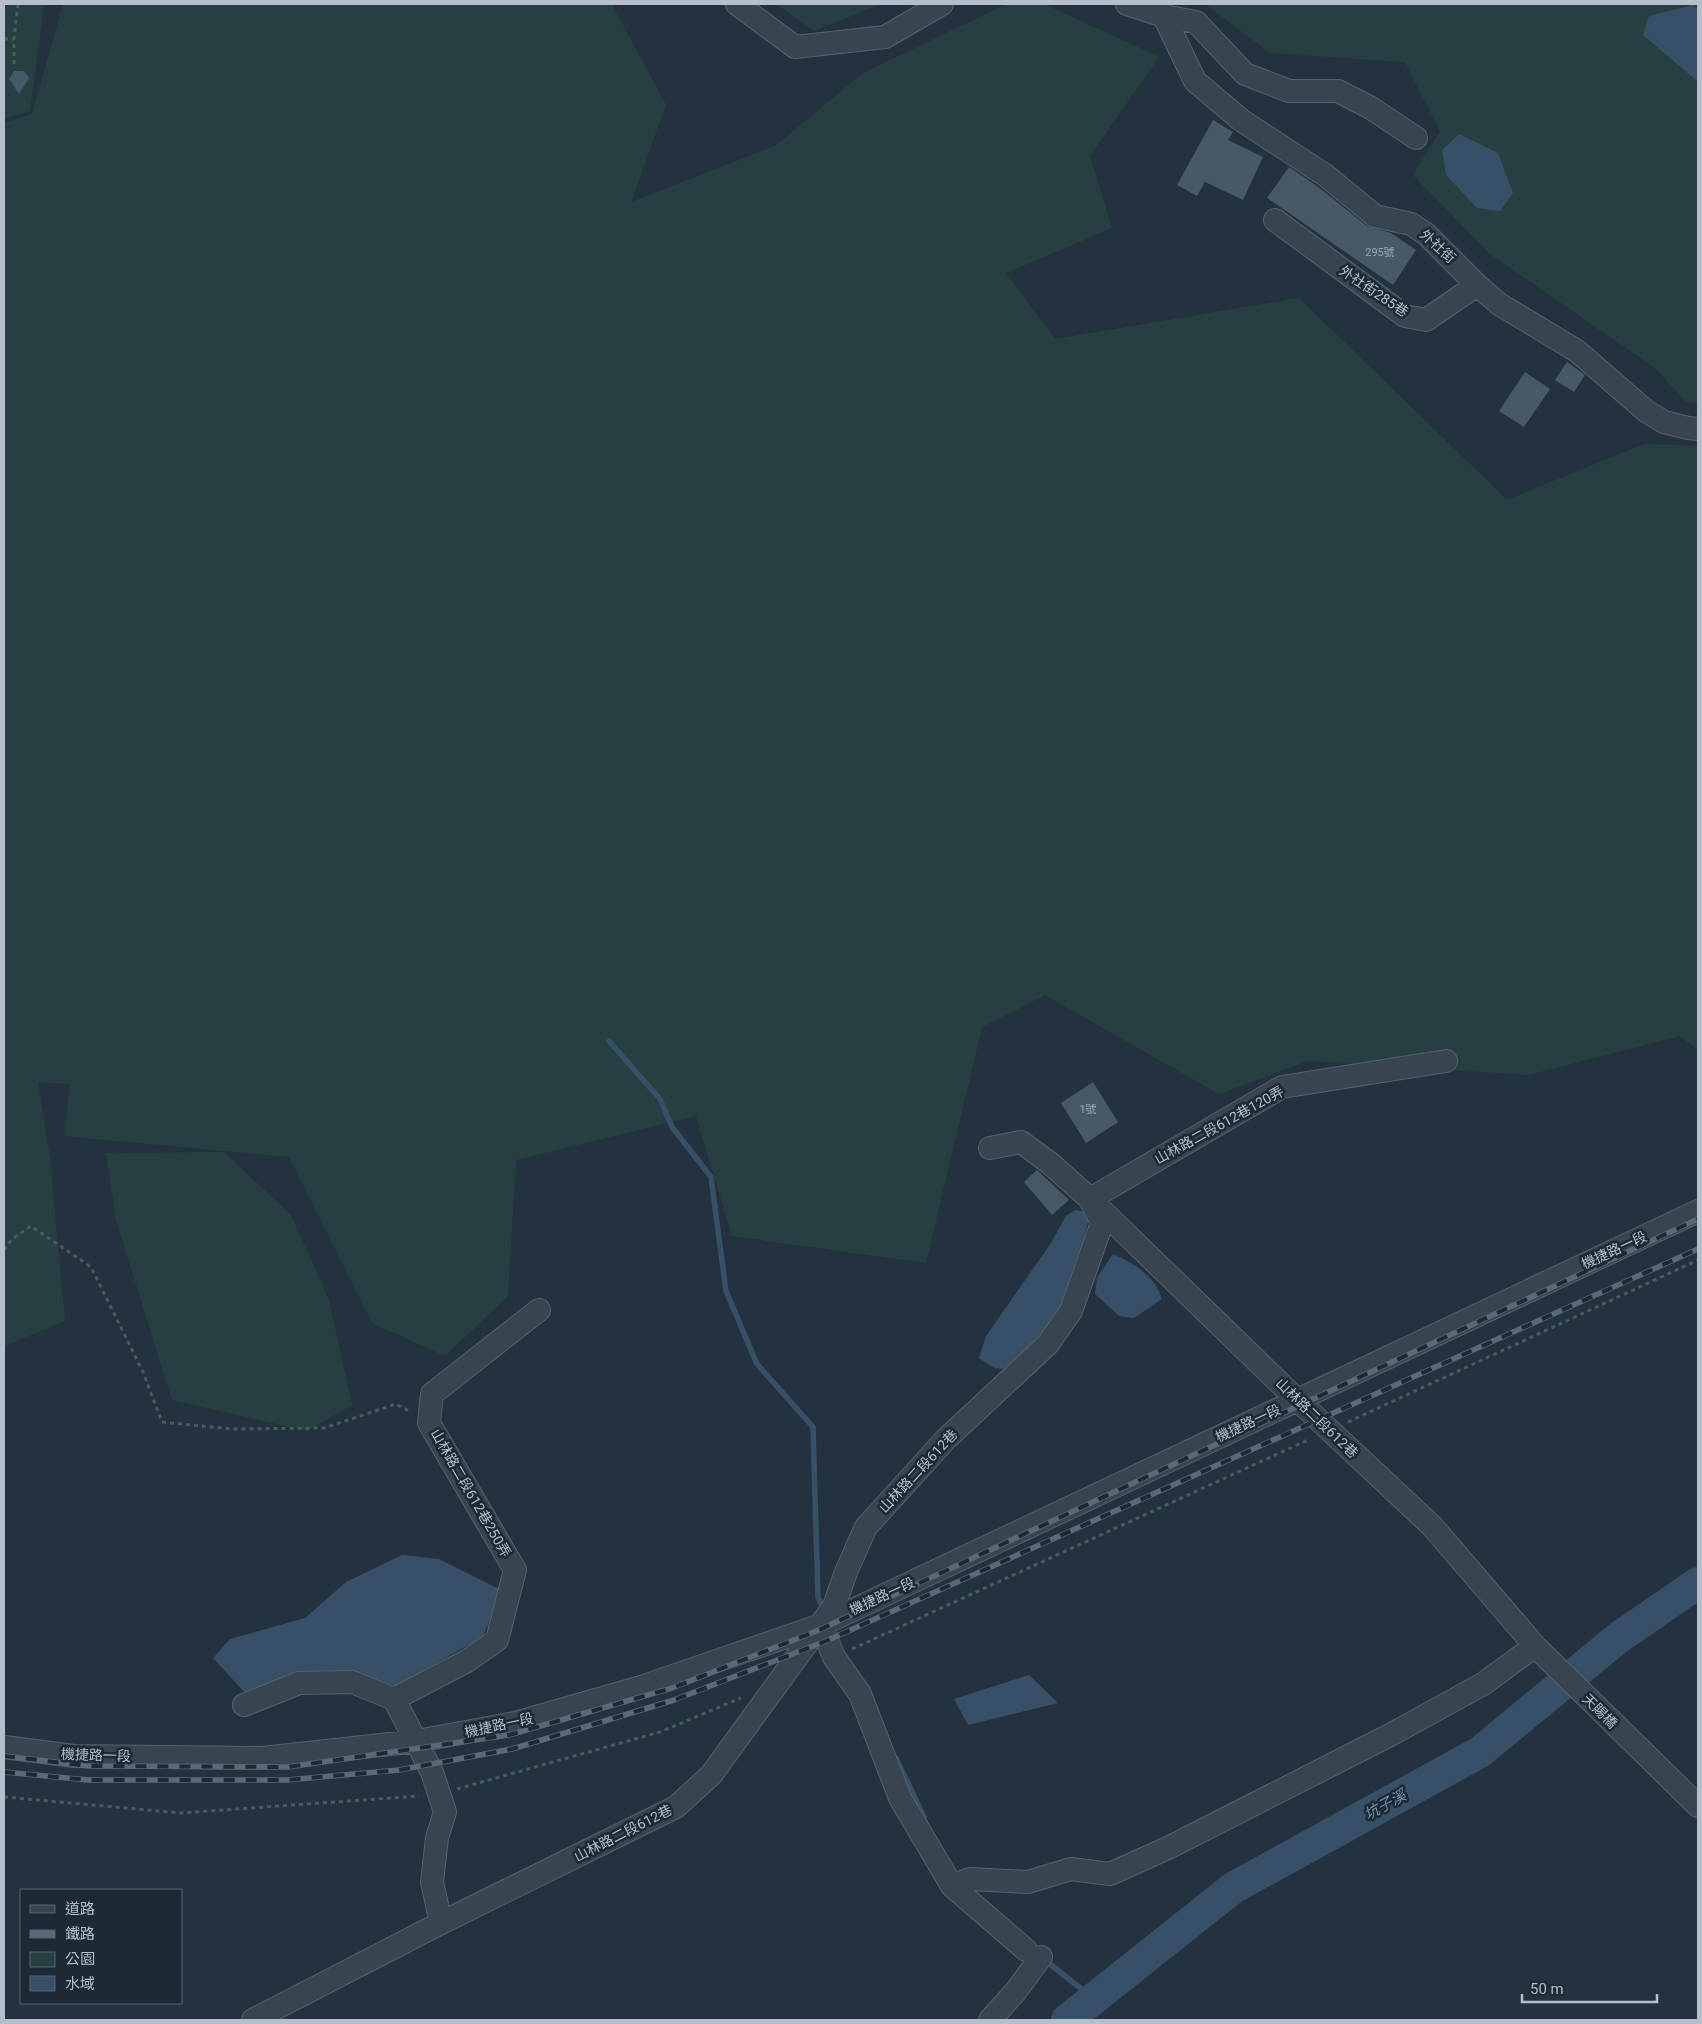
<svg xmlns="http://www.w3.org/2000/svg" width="1702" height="2024" viewBox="0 0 1702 2024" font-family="Roboto,'Noto Sans TC',sans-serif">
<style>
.green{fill:#264041}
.water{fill:#375067}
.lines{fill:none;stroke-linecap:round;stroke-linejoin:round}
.stream{stroke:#375067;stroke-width:5.5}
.river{stroke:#375067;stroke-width:32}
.building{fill:#475866}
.minor-casing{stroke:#56626d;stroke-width:24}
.path{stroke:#445d5d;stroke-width:3;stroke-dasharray:4 4;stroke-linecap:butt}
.minor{stroke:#384450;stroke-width:22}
.rail-casing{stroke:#5a6877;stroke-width:5.5}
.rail{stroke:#1d2935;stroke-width:4;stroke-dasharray:11;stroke-linecap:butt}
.labels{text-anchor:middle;stroke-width:5;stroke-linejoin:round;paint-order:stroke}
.number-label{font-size:11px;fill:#99a5b1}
.street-label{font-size:14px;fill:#b4bfca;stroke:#1d2935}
.water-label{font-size:15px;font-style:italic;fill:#7393af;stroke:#1d2935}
</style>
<rect width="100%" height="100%" fill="#243240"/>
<!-- green -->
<path class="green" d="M4 4H44L30 111 4 119Z
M63 4H612L666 105 631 202 775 146 863 73 1007 4H1044L1159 57 1090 156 1112 228 1006 273 1055 339 1299 298 1507 500 1644 444 1698 446V1050L1680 1036 1528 1075 1308 1061 1219 1094 1045 995 982 1027 926 1263 732 1236 696 1116 516 1160 508 1296 445 1356 372 1323 289 1157 64 1136 70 1084 38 1082 50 1158 65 1321 4 1346V123L32 114Z
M777 4H881L814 31Z
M1205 4H1698V403L1686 402 1655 368 1489 253 1413 175 1440 131 1405 62 1270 53Z
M224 1152 291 1215 329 1300 352 1405 307 1431 172 1400 116 1220 106 1153Z"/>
<!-- water -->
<path class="water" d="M1693 5 1698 10V82L1643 35 1649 16Z
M1459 134 1498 153 1513 193 1500 211 1477 208 1446 175 1442 150Z
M1075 1210 1090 1213 1075 1278 1055 1324 1007 1369 994 1368 979 1358 986 1336 1051 1243 1066 1216Z
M1113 1254C1134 1263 1155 1276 1162 1299L1134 1318 1119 1316 1095 1294 1097 1278Z
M402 1555 439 1559 501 1590 483 1637 395 1686 342 1670 299 1674 246 1694 213 1658 230 1639 305 1618 346 1582Z
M1029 1675 1058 1703 968 1725 954 1699Z"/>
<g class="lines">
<!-- stream -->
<path class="stream" d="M609 1041 660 1099 672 1127 711 1177 726 1291 757 1364 813 1427 818 1597 824 1611
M896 1758 924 1817
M1045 1960 1094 1999"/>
<!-- river -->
<path class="river" d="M1067 2020 1233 1888 1480 1752 1618 1638 1698 1583"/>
</g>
<!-- building -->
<path class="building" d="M14 71H24L29 78 19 94 9 79Z
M1213 120 1233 132 1228 140 1263 157 1243 200 1205 182 1197 196 1177 185Z
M1289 167 1317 186 1367 226 1391 233 1416 250 1393 285 1267 198Z
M1567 362 1585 375 1574 392 1555 380Z
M1525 372 1550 389 1524 427 1499 411Z
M1093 1082 1118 1122 1086 1143 1061 1103Z
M1037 1170 1069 1200 1052 1215 1024 1182Z"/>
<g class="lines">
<defs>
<path id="minor" d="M737 4 795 47 885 37 942 4
M1127 4 1164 16 1196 22 1245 74 1289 91H1338L1371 108 1416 138
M1158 4 1195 81 1241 120 1325 175 1375 216 1411 224 1426 234 1477 285 1499 304 1577 351 1646 411 1664 422 1688 428 1698 429
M1275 220 1405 316 1426 320 1477 285
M990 1148 1021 1142 1051 1164 1090 1199 1292 1395 1432 1526 1535 1646 1698 1806
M821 1625 834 1657 860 1694 900 1798 952 1886 1026 1950
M394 1699 467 1661 497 1640 515 1570 429 1423 432 1394 539 1310
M394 1699 432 1772 445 1812 437 1838 432 1882 441 1923
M244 1705 299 1683 352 1682 394 1699
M4 1747 74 1756 263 1758 417 1741 515 1723 641 1687 821 1625 1698 1211
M952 1886 970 1879 1028 1882 1071 1869 1110 1874 1170 1847 1392 1734 1483 1684 1535 1646
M253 2020 441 1923 676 1807 711 1775 834 1606 846 1572 866 1527 946 1439 1048 1344 1071 1311 1102 1223 1090 1199 1282 1087 1446 1061
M990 2020 1016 1991 1041 1957"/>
</defs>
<!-- minor casing -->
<use href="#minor" class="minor-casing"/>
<!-- path -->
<path class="path" d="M4 39H14
M14 64V39L18 4
M4 1250 12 1239 31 1226 91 1267 143 1372 162 1422 232 1429 324 1428 396 1404 411 1412
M1348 1422 1698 1260
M852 1649 1310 1439
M457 1789 660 1732 741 1698
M4 1797 181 1813 419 1796"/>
<!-- minor -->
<use href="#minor" class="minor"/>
<defs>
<path id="rail" d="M4 1756 89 1766 288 1767 509 1735 672 1688 819 1630 1698 1219
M4 1772 88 1780H287L399 1770 512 1749 674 1700 826 1641 1698 1249"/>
</defs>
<!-- rail casing -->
<use href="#rail" class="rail-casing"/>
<!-- rail -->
<use href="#rail" class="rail"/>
</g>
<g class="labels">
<!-- number labels -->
<g class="number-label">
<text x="1380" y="256">295號</text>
<text x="1088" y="1113">1號</text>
</g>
<!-- street labels -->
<g class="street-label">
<text transform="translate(1438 246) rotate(42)" y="5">外社街</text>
<text transform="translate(1374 291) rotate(34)" y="5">外社街285巷</text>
<text transform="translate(1219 1125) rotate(-29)" y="5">山林路二段612巷120弄</text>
<text transform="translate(1614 1250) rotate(-25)" y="5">機捷路一段</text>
<text transform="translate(1317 1418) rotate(44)" y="5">山林路二段612巷</text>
<text transform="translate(1248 1423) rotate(-25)" y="5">機捷路一段</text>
<text transform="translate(918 1471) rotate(-47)" y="5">山林路二段612巷</text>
<text transform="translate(471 1493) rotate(60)" y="5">山林路二段612巷250弄</text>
<text transform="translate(882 1596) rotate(-25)" y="5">機捷路一段</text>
<text transform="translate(1600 1711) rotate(45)" y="5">天賜橋</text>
<text transform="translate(499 1725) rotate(-12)" y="5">機捷路一段</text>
<text transform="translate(96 1755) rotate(2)" y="5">機捷路一段</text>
<text transform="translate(623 1833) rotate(-27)" y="5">山林路二段612巷</text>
</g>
<!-- water labels -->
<g class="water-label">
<text transform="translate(1385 1805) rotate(-29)" y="5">坑子溪</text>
</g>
</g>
<!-- border -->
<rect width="1702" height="2024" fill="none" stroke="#b4bfca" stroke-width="10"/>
<!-- legend -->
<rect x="20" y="1889" width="162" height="115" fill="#1d2935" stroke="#596571"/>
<rect x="30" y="1905" width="25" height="8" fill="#384450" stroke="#596571"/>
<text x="65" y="1914" font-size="15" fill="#b4bfca">道路</text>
<rect x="30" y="1930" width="25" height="8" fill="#5a6877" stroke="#596571"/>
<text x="65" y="1939" font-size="15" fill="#b4bfca">鐵路</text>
<rect x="30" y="1952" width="25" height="15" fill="#264041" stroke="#596571"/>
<text x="65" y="1964" font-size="15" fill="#b4bfca">公園</text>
<rect x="30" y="1976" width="25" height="15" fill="#375067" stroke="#596571"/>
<text x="65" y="1989" font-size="15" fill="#b4bfca">水域</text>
<!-- scale -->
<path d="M1522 1994v8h135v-8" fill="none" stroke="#b4bfca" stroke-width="2.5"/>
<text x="1530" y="1994" font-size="15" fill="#b4bfca" stroke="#1d2935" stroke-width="4" paint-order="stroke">50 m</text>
</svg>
